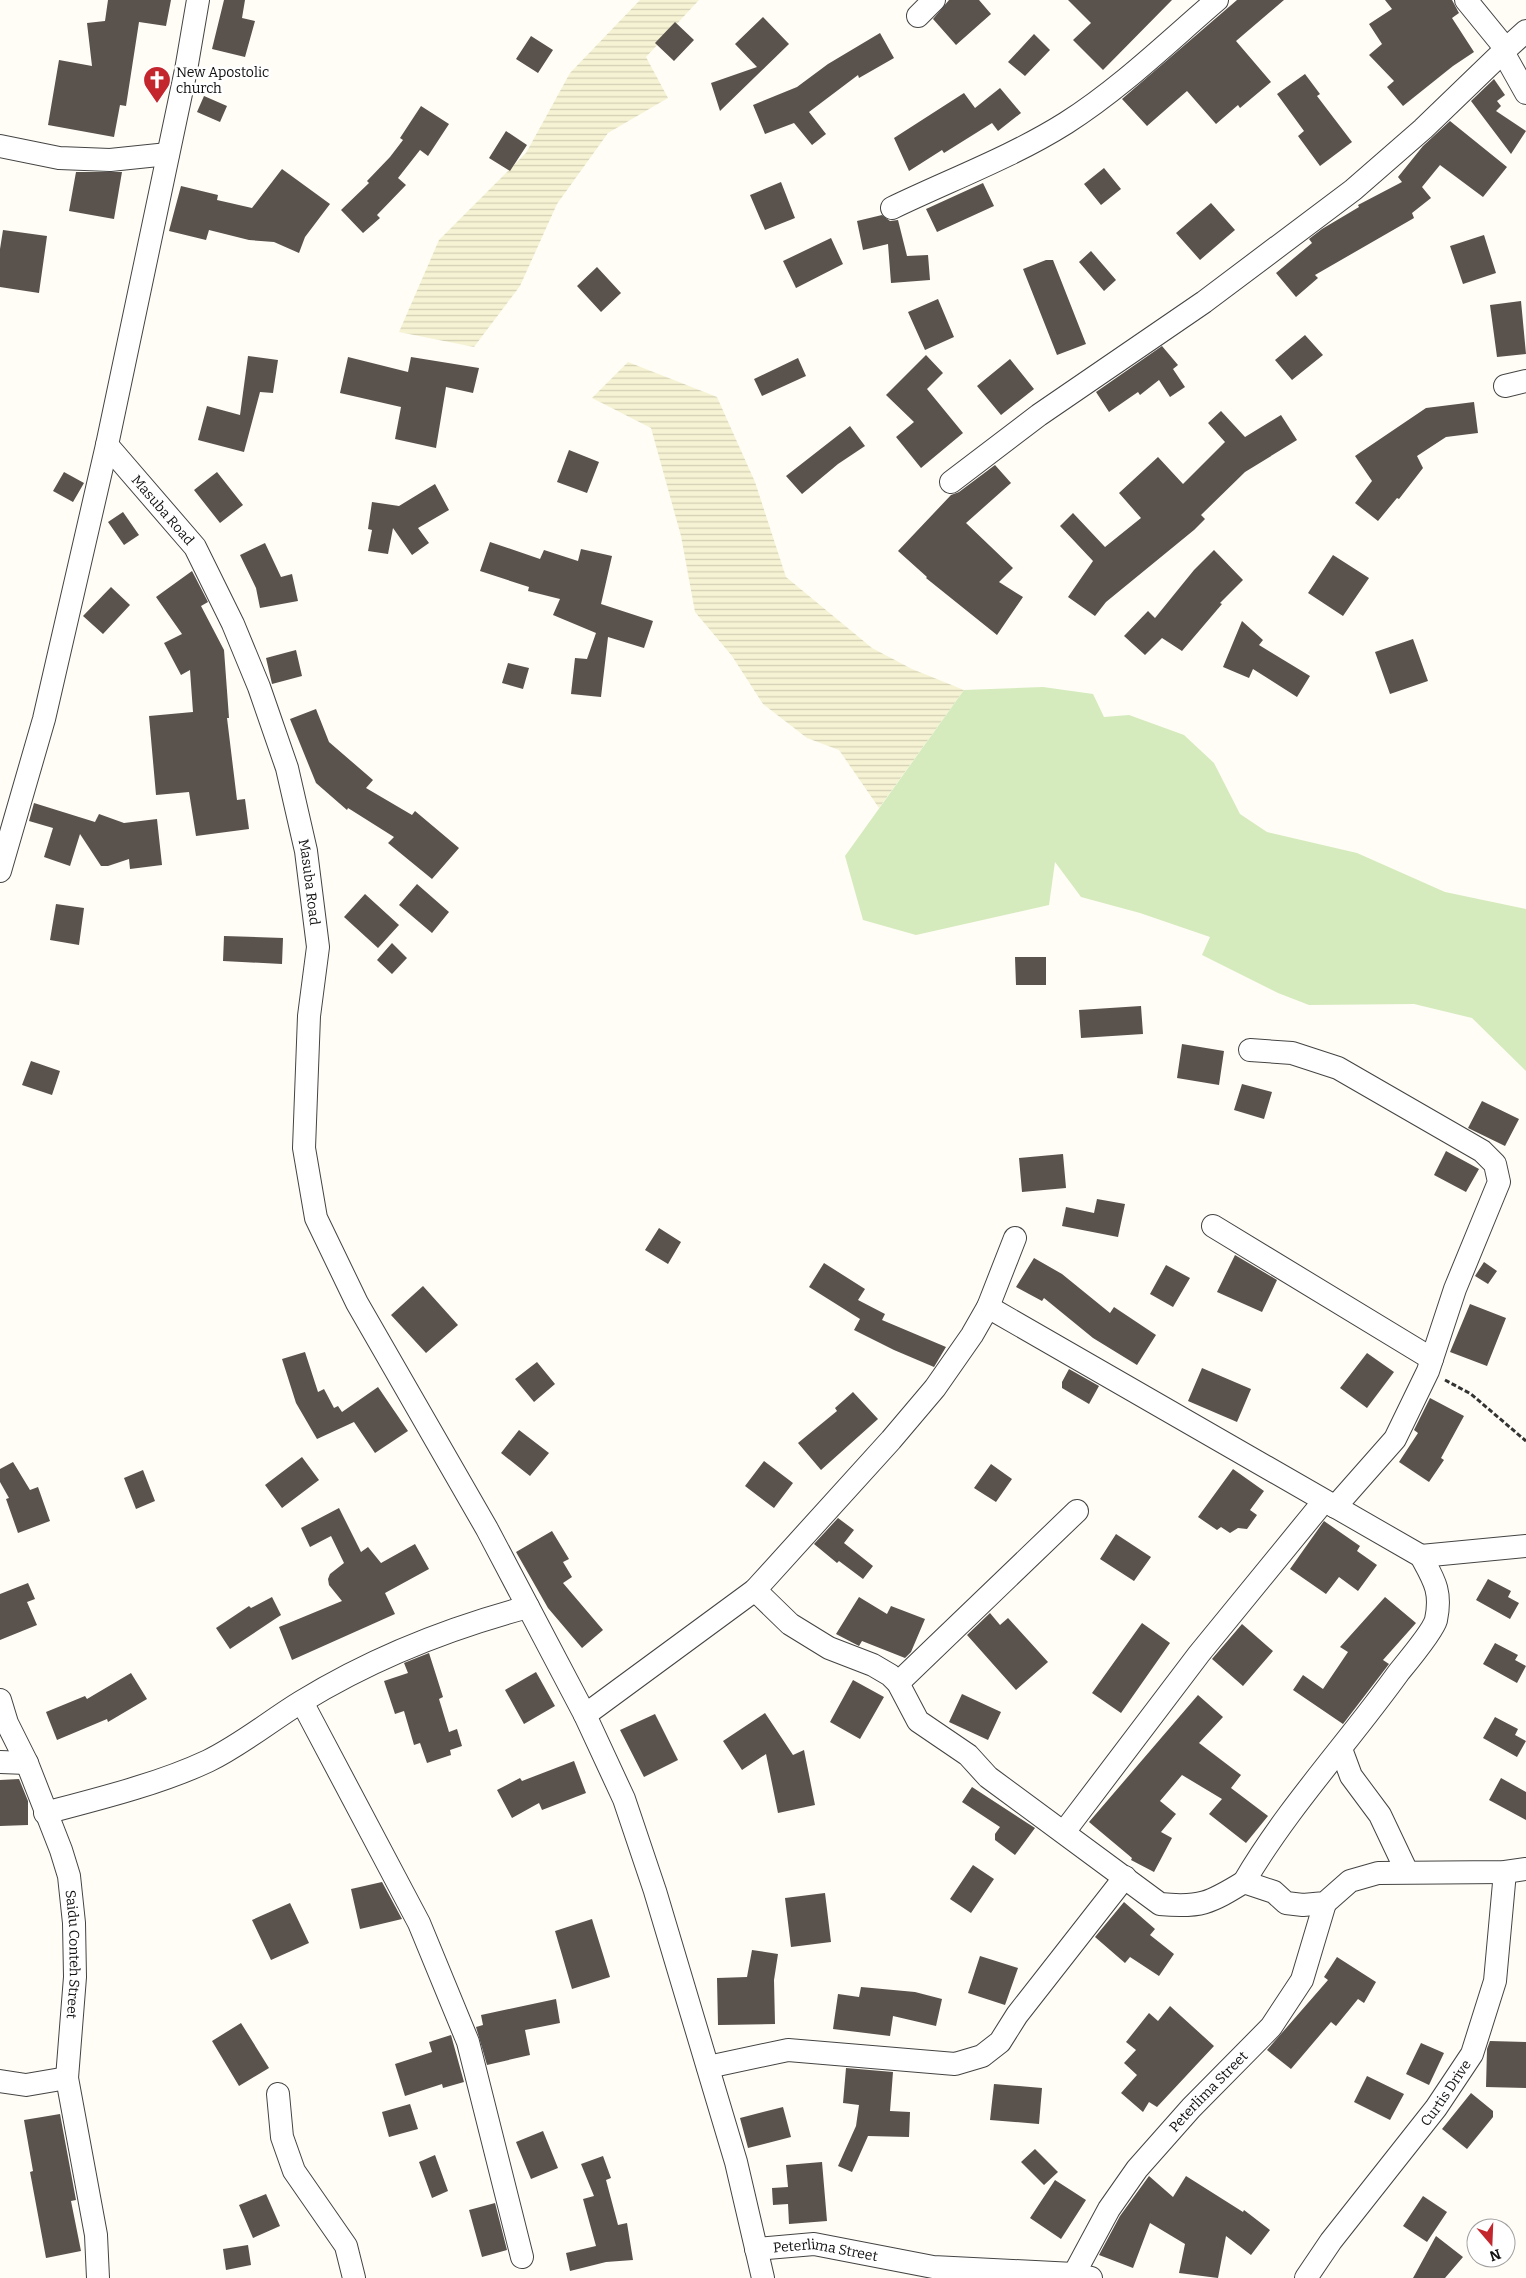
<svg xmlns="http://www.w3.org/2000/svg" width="1526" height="2278" viewBox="0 0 1526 2278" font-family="Bitter,serif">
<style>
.farmland{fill:url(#farmland-rules)}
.grass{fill:#d5ebbd}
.building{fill:#5a524d}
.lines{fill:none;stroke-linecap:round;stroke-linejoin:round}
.minor-casing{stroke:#444;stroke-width:24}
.path{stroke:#333;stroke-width:3;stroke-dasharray:5 2.5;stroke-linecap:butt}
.minor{stroke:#fff;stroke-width:22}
.labels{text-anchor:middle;stroke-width:5;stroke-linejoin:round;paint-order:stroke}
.poi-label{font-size:14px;fill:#111;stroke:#fff;text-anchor:start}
.street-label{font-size:14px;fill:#111;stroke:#fff}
</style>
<defs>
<pattern id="farmland-rules" width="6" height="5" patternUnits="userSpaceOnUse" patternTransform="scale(1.25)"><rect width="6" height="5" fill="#f6f3d4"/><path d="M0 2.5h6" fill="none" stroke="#d2cfb5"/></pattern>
</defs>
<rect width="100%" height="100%" fill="#fffdf5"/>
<!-- farmland -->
<path class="farmland" d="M640 0H699L646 57 668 98 608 133 557 204 520 286 474 347 399 332 439 240 526 153 570 73Z
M628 362 717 397 755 482 786 577 872 648 912 669 964 690 879 808 839 750 807 738 763 704 732 656 695 612 681 536 651 428 592 398Z"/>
<!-- grass -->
<path class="grass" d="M1043 687 1093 694 1104 717 1129 715 1184 735 1214 763 1240 814 1267 832 1357 853 1445 892 1526 909V1071L1472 1018 1414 1004 1309 1005 1278 993 1202 955 1210 937 1140 913 1081 897 1055 862 1049 905 916 935 863 920 845 856 964 690Z"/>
<!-- building -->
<path class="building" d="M108 0H171L166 26 139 22 126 106 120 105 114 137 48 125 59 60 92 66 87 23 105 21Z
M224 0H245L242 18 255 21 245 57 212 49Z
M949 0H979L991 14 956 45 933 19Z
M1068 0H1172L1103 70 1073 40 1091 23Z
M1237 0H1284L1236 41 1271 82 1240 108 1238 105 1216 124 1187 91 1147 126 1122 99Z
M1385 0H1452L1459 13 1452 18 1474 52 1453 66 1403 106 1387 87 1394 81 1369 55 1382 44 1369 24 1392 9Z
M763 17 789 44 720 111 711 83 757 67 735 44Z
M675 22 694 40 674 61 655 43Z
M880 33 894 58 859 78 858 75 809 112 826 134 812 145 794 123 765 134 753 105 797 87 828 64Z
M1034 34 1050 50 1025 76 1008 62Z
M531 36 553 50 538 73 516 59Z
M1305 74 1320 94 1317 96 1352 142 1320 166 1298 136 1304 131 1277 94Z
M1494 79 1505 95 1497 101 1501 106 1496 111 1526 131 1511 154 1471 101Z
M1000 88 1021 113 998 131 992 123 944 153 942 150 909 171 894 138 964 93 975 108Z
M204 96 227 106 220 122 197 112Z
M421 106 449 124 428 156 420 150 398 178 406 185 377 215 380 218 363 233 341 210 369 183 367 181 390 157 403 140 400 138Z
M1450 121 1507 167 1483 197 1440 165 1422 187 1431 198 1412 213 1414 218 1315 275 1318 278 1296 297 1276 273 1312 243 1309 239 1322 229 1359 207 1358 205 1402 182 1398 177 1423 146Z
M506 131 527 145 510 171 489 158Z
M1104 168 1121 189 1101 205 1084 184Z
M282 169 330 204 305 237 299 253 274 242 249 240 209 230 206 240 169 231 181 186 218 195 217 200 252 208Z
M76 172H122L114 219 69 211Z
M781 182 795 218 765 230 750 195Z
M983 183 994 206 937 232 926 209Z
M1211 203 1235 230 1200 260 1176 233Z
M882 215 890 221 898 220 907 256 928 255 930 280 891 283 888 244 863 250 857 221Z
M3 230 47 236 39 293 0 287V249Z
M1484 235 1496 273 1463 284 1450 246Z
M831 238 843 264 796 288 783 261Z
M1091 251 1116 280 1104 291 1079 262Z
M1046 260H1053L1086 344 1057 355 1023 269Z
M597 267 621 293 601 312 577 286Z
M938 299 954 337 925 350 908 312Z
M1521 301 1526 354 1497 357 1490 305Z
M1305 335 1323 355 1292 380 1275 360Z
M1162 346 1178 365 1173 369 1185 387 1170 397 1159 380 1140 395 1138 392 1109 412 1096 392Z
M926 355 943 373 927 389 963 433 921 468 896 437 914 422 886 395Z
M248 356 278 360 273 393 260 392 244 452 198 440 207 406 240 415Z
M348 357 408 372 411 357 479 368 473 393 446 387 436 448 395 439 401 407 340 393Z
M798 358 806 376 762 396 754 379Z
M1010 359 1034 389 1001 415 977 386Z
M1474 402 1478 433 1446 437 1417 456 1423 468 1399 499 1397 498 1378 521 1355 503 1372 481 1355 456 1426 408Z
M1221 411 1245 437 1281 415 1297 440 1245 472 1201 515 1205 519 1194 530 1106 602 1095 616 1068 597 1093 561 1060 526 1073 513 1105 547 1141 518 1119 493 1158 457 1183 484 1225 442 1208 423Z
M850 426 865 446 838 464 802 494 786 476Z
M569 450 599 462 587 493 557 482Z
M995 465 1011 483 966 523 1013 568 999 582 1023 597 997 635 926 578 927 577 898 551 951 495 959 492Z
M64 472 84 483 73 502 53 491Z
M217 472 243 505 220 523 194 490Z
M435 484 449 510 418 528 429 543 412 555 393 528 388 554 368 551 372 530 368 529 372 502 399 506Z
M123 512 139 535 124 545 108 522Z
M490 542 540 559 544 550 578 561 581 549 612 556 601 604 653 621 644 648 608 637 601 697 571 694 575 658 587 659 596 633 553 615 560 599 528 591 529 587 480 571Z
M265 543 281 577 292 574 298 601 260 608 256 588 240 555Z
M1214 550 1243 580 1220 603 1222 604 1182 651 1162 638 1145 655 1124 636 1148 611 1155 618 1194 570Z
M1333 555 1369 578 1343 616 1308 593Z
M192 571 208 602 201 606 224 650 229 718H227L237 800 245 799 249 829 196 836 189 792 156 795 149 716 193 712 190 670 181 675 164 643 182 634 156 597Z
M111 587 130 605 103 634 83 616Z
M1242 621 1263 640 1259 645 1310 676 1297 697 1253 669 1249 678 1223 667Z
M1413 639 1428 681 1390 694 1375 652Z
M296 650 302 676 272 684 266 658Z
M508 663 529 668 523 689 502 683Z
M316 709 329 742 373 780 366 788 412 815 415 811 459 848 432 879 388 843 394 837 348 808 347 810 316 783 290 719Z
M34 803 95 822 99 814 124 823 157 819 162 865 130 869 129 859 108 866H101L80 834 70 866 44 857 53 828 29 821Z
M417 884 449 912 432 933 399 905Z
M365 894 399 925 378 948 344 917Z
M56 904 84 908 79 945 50 940Z
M224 936 283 938 282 964 223 961Z
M392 943 407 958 392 974 377 960Z
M1015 957H1046V985H1016Z
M1141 1006 1143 1034 1081 1038 1079 1010Z
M1182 1044 1224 1051 1219 1085 1177 1078Z
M31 1061 60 1071 52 1095 22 1085Z
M1242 1084 1272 1092 1264 1119 1234 1110Z
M1482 1101 1519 1119 1505 1146 1468 1128Z
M1446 1151 1479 1169 1466 1192 1434 1175Z
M1063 1154 1066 1188 1022 1192 1019 1158Z
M1097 1199 1125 1204 1118 1237 1062 1226 1066 1207 1094 1213Z
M659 1228 681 1242 668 1264 645 1250Z
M1235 1255 1277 1280 1262 1312 1217 1292Z
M1034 1258 1062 1274 1110 1313 1114 1307 1156 1335 1137 1365 1093 1338 1044 1298 1042 1301 1016 1287Z
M1484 1262 1497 1271 1488 1284 1475 1276Z
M824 1263 865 1289 858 1300 885 1314 882 1320 946 1347 934 1367 894 1350 854 1330 860 1319 809 1287Z
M1166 1265 1190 1278 1173 1307 1150 1294Z
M423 1286 458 1325 426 1353 391 1315Z
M1470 1304 1506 1318 1487 1366 1450 1352Z
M305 1352 318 1392 324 1389 334 1408 338 1406 342 1412 378 1387 408 1431 375 1453 354 1422 317 1439 296 1403 282 1359Z
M1367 1353 1394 1372 1367 1408 1340 1388Z
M537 1362 555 1384 534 1402 515 1379Z
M1202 1368 1251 1389 1237 1422 1188 1401Z
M1069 1369 1099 1386 1089 1404 1062 1388V1382Z
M853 1392 878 1419 821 1470 798 1443 837 1411 835 1408Z
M1430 1398 1464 1416 1441 1458 1444 1460 1429 1482 1399 1462 1418 1433 1414 1430Z
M519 1430 549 1453 530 1476 501 1453Z
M302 1457 319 1480 282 1508 265 1485Z
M764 1461 793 1483 774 1508 745 1486Z
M13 1462 30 1490 38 1487 50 1521 18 1533 6 1499 9 1498 0 1482V1469Z
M991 1464 1012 1479 996 1502 974 1488Z
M1233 1469 1264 1491 1250 1510 1257 1515 1247 1529 1238 1528 1230 1533 1221 1527 1217 1530 1198 1517Z
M143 1470 155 1501 136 1509 124 1478Z
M339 1508 361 1552 368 1547 381 1563 415 1544 429 1569 385 1593 395 1614 292 1660 279 1627 342 1601 329 1585 328 1579 330 1574 344 1563 331 1536 310 1547 301 1528Z
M838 1518 854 1530 844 1543 873 1566 863 1579 839 1561 837 1563 814 1544Z
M1324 1521 1360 1546 1357 1551 1377 1565 1358 1591 1339 1577 1326 1594 1290 1569Z
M552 1531 569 1559 563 1562 572 1577 563 1583 603 1630 582 1648 548 1608 516 1552Z
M1116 1534 1151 1557 1134 1581 1100 1559Z
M1488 1579 1511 1591 1508 1597 1519 1603 1510 1619 1476 1600Z
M28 1583 35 1599 27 1602 37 1625 0 1640V1594Z
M272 1597 281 1615 230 1649 216 1628 249 1606 251 1608Z
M859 1597 887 1614 891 1606 925 1619 911 1652 905 1658 862 1641 859 1646 836 1634Z
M1385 1597 1416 1623 1383 1660 1389 1664 1343 1724 1293 1690 1303 1675 1323 1689 1348 1652 1340 1647Z
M990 1613 1000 1625 1008 1618 1048 1662 1016 1690 967 1635Z
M1142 1623 1170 1643 1121 1713 1092 1693Z
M1242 1624 1273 1651 1243 1686 1212 1659Z
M1495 1643 1518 1655 1515 1660 1526 1666 1517 1683 1483 1664Z
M429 1653 443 1697 439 1699 449 1732 457 1729 462 1746 450 1750 451 1755 427 1763 420 1743 414 1745 404 1711 395 1714 384 1681 408 1673 404 1663Z
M536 1672 555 1706 524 1724 505 1690Z
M131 1673 147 1699 108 1722 107 1719 57 1740 46 1712 85 1696 87 1699Z
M853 1680 884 1697 860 1739 830 1722Z
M962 1694 1001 1712 988 1740 949 1722Z
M1198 1695 1223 1717 1199 1743 1241 1775 1231 1788 1268 1816 1246 1843 1209 1814 1222 1799 1182 1775 1160 1801 1176 1814 1161 1832 1172 1838 1154 1872 1131 1860 1132 1858 1089 1822Z
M765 1713 793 1755 804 1750 815 1805 778 1813 766 1754 742 1770 723 1741Z
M655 1714 678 1760 644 1777 620 1730Z
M1495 1717 1518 1729 1515 1735 1526 1741 1517 1757 1483 1738Z
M574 1761 586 1793 542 1810 539 1803 512 1818 497 1790 520 1778 522 1781Z
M1501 1778 1526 1792V1820L1489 1800Z
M19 1779 28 1801V1825L0 1826V1780Z
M972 1787 1035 1828 1015 1855 995 1840V1834L1000 1827 962 1802Z
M973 1865 994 1879 971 1913 950 1899Z
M382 1882 402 1919 360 1929 351 1889Z
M825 1893 831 1942 791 1947 785 1898Z
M1124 1902 1155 1929 1150 1935 1174 1954 1159 1976 1130 1957 1125 1963 1095 1937Z
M290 1903 309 1943 271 1960 252 1920Z
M592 1919 610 1977 572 1989 555 1931Z
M752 1950 778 1954 774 1980 775 2024 718 2025 717 1978 747 1977Z
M980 1956 1018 1968 1005 2005 968 1993Z
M1337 1957 1376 1982 1364 2003 1358 1999 1336 2026 1331 2022 1291 2069 1267 2050 1328 1980 1324 1977Z
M861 1987 915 1992 942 1999 936 2026 893 2016 890 2036 833 2029 838 1994 859 1997Z
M556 1999 560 2023 525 2030 530 2055 487 2065 476 2027 483 2025 481 2015Z
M1170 2006 1214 2046 1157 2107 1149 2102 1143 2112 1121 2093 1137 2075 1124 2063 1136 2050 1126 2042 1149 2013 1158 2021Z
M241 2023 269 2068 239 2086 212 2041Z
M451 2035 464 2082 443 2088 442 2084 405 2096 395 2064 432 2052 429 2042Z
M1490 2041 1526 2042V2088L1486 2087 1487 2049Z
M1421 2043 1444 2053 1429 2085 1406 2074Z
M846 2068 893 2072 890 2111 910 2112 909 2137 868 2136 852 2172 838 2166 856 2126 859 2105 843 2103Z
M1367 2076 1404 2094 1390 2120 1354 2102Z
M994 2084 1042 2088 1039 2124 990 2120Z
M1471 2093 1493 2111V2117L1467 2149 1442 2129Z
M410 2104 418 2129 389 2137 382 2112Z
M783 2107 791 2137 748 2148 740 2118Z
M60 2114 76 2200 71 2201 81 2251 46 2258 30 2172 33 2171 24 2120Z
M543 2131 558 2168 531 2179 516 2142Z
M1035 2149 1058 2172 1044 2185 1021 2162Z
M435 2155 448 2191 432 2198 419 2162Z
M603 2156 611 2178 606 2180 618 2225 627 2223 633 2260 606 2262 570 2271 566 2253 596 2246 583 2199 594 2196 581 2164Z
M822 2162 827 2221 789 2224 788 2204 773 2205 772 2188 788 2187 786 2165Z
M1149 2176 1173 2197 1186 2176 1243 2212 1244 2210 1270 2230 1251 2255 1226 2236 1218 2278 1179 2273 1185 2244 1150 2223 1133 2268 1099 2255 1120 2216Z
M1055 2180 1086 2200 1061 2239 1030 2218Z
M266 2194 280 2226 253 2238 239 2205Z
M1423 2196 1447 2212 1427 2242 1403 2226Z
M495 2203 507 2250 482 2257 469 2210Z
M1436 2236 1463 2257 1445 2278H1413Z
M248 2245 251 2265 226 2270 223 2249Z"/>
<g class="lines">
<defs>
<g id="minor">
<path id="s1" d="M198 0 186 70 107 445 195 547 233 624 259 687 287 768 306 851 318 947 309 1016 304 1148 316 1218 357 1303 487 1529 585 1715 624 1799 655 1891 736 2162 763 2278"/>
<path d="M1466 0 1506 49 1526 31"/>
<path d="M918 16 934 0"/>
<path d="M1503 52 1526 93"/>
<path d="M0 146 59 158 110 160 168 154"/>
<path d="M892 208C950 180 1012 157 1066 123 1121 88 1168 42 1217 0"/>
<path d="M1505 386 1526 381"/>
<path d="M951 482 1039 415 1204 302 1353 190 1423 129 1506 49"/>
<path d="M0 871 44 719 107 445"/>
<path d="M1250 1050 1292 1053 1338 1068 1482 1151 1495 1164 1499 1182 1455 1289 1428 1371 1395 1439 1335 1507"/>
<path d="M1213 1226 1432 1359"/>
<path d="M988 1307 1421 1556C1434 1580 1442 1591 1436 1620 1433 1631 1408 1661 1399 1672 1348 1743 1288 1807 1244 1882"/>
<path d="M1421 1556 1526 1546"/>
<path d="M755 1590 790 1624 829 1648 873 1665 890 1675 898 1683 918 1721 968 1755 988 1777 1160 1904C1200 1908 1210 1903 1244 1882L1274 1892 1286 1903 1303 1905 1325 1903 1350 1881 1378 1873 1505 1872 1526 1869"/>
<path d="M898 1683 1077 1511"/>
<path id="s2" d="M0 1700 7 1723 27 1763 61 1850 69 1876 74 1923 75 1977 67 2078 96 2235 98 2278"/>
<path d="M302 1702 419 1923 468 2042 522 2257"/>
<path d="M585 1715 755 1590 891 1440 935 1388 972 1335 988 1307 1015 1238"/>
<path d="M1341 1749 1351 1776 1380 1815 1407 1872"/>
<path d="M0 1762 27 1763"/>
<path d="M45 1813C98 1799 159 1784 208 1761 241 1745 270 1721 301 1702 371 1659 449 1628 528 1607"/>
<path d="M1064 1832 1199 1654 1324 1501"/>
<path d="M708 2067 788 2050 955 2064 982 2056 1000 2042 1017 2015 1125 1877"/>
<path d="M0 2081 26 2085 67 2078"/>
<path d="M278 2094 282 2137 294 2171 346 2246 354 2278"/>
<path id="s3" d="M756 2249 814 2244 933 2267 1074 2274 1091 2278"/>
<path id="s4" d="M1074 2274 1109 2209 1137 2169 1191 2108 1271 2027 1302 1980 1325 1903"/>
<path id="s5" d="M1306 2278 1331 2241 1436 2108 1472 2054 1495 1981 1505 1872"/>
</g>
</defs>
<!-- minor casing -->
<use href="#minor" class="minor-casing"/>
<!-- path -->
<path class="path" d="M1445 1380 1471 1394 1526 1441"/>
<!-- minor -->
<use href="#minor" class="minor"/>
</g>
<!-- icons -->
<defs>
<symbol id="church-pin" viewBox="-11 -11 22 30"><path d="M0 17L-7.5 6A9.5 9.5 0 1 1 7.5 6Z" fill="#c4262e" stroke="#fff"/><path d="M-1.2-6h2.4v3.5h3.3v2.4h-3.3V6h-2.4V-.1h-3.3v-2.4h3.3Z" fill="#fff"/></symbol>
</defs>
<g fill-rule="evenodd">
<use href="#church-pin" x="141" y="64" width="32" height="43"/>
</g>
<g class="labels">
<!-- poi labels -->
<g class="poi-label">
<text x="176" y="77">New Apostolic<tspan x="176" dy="16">church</tspan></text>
</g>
<!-- street labels -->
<g class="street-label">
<text dy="5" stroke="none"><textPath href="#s1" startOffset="540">Masuba Road</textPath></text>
<text dy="5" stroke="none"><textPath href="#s1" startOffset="945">Masuba Road</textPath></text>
<text dy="5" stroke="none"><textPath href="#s2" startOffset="268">Saidu Conteh Street</textPath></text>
<text dy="5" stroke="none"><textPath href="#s4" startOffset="228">Peterlima Street</textPath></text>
<text dy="5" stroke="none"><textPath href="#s5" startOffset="232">Curtis Drive</textPath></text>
<text dy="5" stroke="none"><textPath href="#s3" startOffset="70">Peterlima Street</textPath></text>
</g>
</g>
<!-- north arrow -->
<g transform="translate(1491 2243) rotate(161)"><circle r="24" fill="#ffffff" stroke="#a0a0a0"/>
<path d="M0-4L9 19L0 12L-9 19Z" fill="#c4262e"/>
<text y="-8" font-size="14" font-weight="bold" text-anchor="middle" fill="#111111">N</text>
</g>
</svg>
